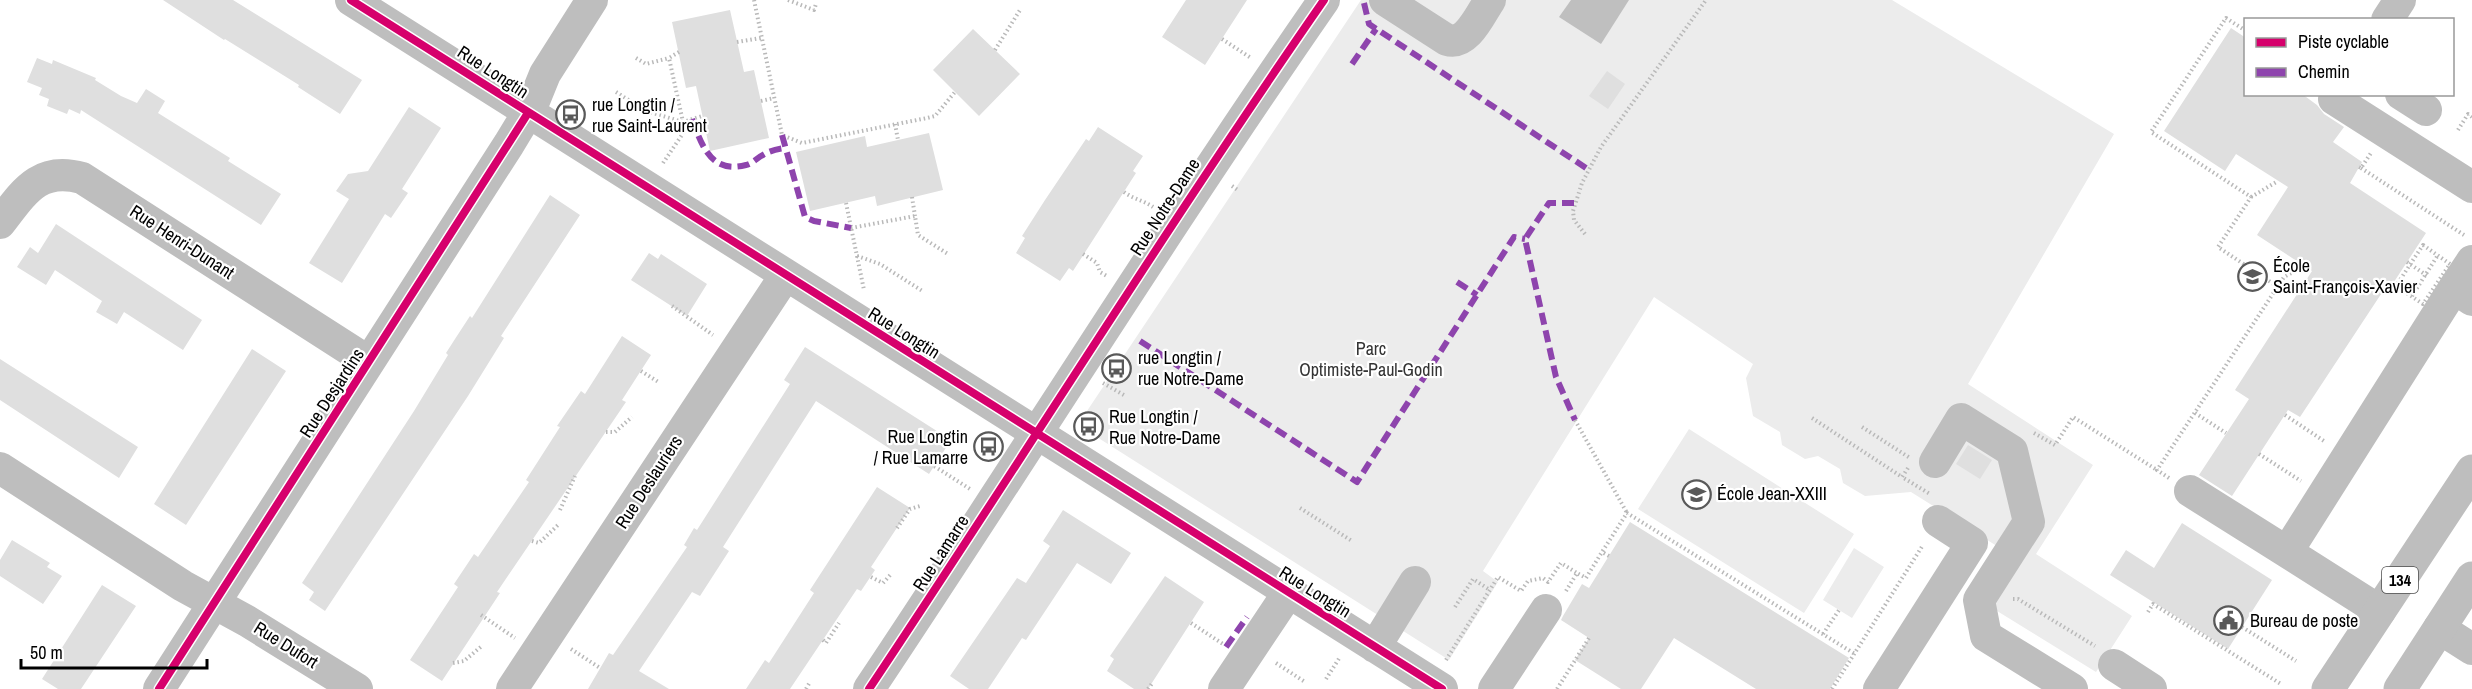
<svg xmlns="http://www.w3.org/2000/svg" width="2472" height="689" viewBox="0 0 2472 689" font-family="'Archivo Narrow',sans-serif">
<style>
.green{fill:#ececec}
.water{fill:#bfbfbf}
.building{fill:#dfdfdf}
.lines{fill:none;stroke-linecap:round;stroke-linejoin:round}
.path{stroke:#b9b9b9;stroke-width:4;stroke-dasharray:1.5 3;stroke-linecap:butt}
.minor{stroke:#bebebe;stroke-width:32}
.major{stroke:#bebebe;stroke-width:33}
.quiet{stroke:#8e44ad;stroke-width:6;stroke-dasharray:12 6;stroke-linecap:butt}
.cycleway-casing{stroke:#fff;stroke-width:11}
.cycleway{stroke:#d6006c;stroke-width:8}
.labels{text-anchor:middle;stroke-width:4.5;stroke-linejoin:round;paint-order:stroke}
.shield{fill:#fff;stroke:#4c4c4c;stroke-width:1.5}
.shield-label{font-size:16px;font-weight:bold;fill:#000}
.street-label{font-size:18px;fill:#000;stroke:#fff}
.poi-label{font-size:18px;fill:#000;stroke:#fff;text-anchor:start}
.park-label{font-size:18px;fill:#333;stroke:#fff}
</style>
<rect width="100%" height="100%" fill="#fff"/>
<!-- green -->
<path class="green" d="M1361 0H1892L2114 134 1968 384 2093 465 2036 554 2132 616 2096 672 1989 606 2000 548 1911 492 1865 496 1843 483 1840 469 1818 456 1805 459 1782 445 1780 432 1753 416 1746 378 1753 364 1654 297 1483 571 1498 582 1449 660 1081 427V420Z
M1689 429 1854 534 1804 613 1638 509Z
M1854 548 1884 567 1852 618 1823 600Z"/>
<!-- water -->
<path class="water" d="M1571 0H1629L1601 44 1559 17Z"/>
<!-- building -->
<path class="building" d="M163 0H233L362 80 340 114 298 87 299 85 225 39 224 40Z
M1186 0H1247L1205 65 1162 37Z
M730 10 744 72 754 70 769 138 710 151 696 86 686 88 672 22Z
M2231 28 2246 38V94H2302L2317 105 2324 114 2344 127 2333 142 2362 162 2350 183 2426 233 2390 288 2387 285 2300 417 2288 410 2232 496 2199 475 2249 399 2235 390 2312 271 2257 235 2288 187 2236 154 2225 171 2164 131Z
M973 29 1020 74 979 116 933 70Z
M37 58 52 64 53 60 96 78 95 80 121 96 137 103 146 89 165 101 158 113 230 158 228 161 281 194 261 225 81 110 80 114 69 109 67 114 47 106 49 99 39 95 42 88 27 82Z
M1607 71 1625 84 1608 109 1589 96Z
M409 107 441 128 402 189 408 193 391 218 385 214 342 283 309 263 349 199 336 191 348 174 368 171Z
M1098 127 1143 156 1133 171 1136 173 1073 271 1069 268 1060 281 1016 253 1025 238 1022 236 1045 200 1086 139 1089 141Z
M929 133 943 190 877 206 875 196 810 211 796 152 865 136 867 147Z
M550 195 580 215 501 336 504 338 468 396 325 611 309 600 314 592 302 583 414 411 448 355 446 353 455 339 470 316 472 318Z
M56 224 202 320 183 350 124 312 117 324 96 312 102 301 55 270 46 285 17 267 30 247 38 253Z
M649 253 658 259 661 254 707 284 687 316 631 280Z
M622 336 651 355 622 400 626 402 497 592 500 593 442 681 410 660 458 587 454 584 474 554 478 557 529 482 526 480 560 427 557 426 581 391 585 394Z
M805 347 951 440 929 474 816 401 723 547 729 551 700 596 692 592 639 671 669 689H588L609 653 613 655 687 547 684 545 694 528 697 530 790 384 784 380Z
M252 349 286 371 186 525 154 504Z
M0 359 138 447 119 478 0 400Z
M1968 445 1992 460 1980 479 1956 464Z
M877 487 910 508 871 567 875 570 861 591 857 589 790 689H746L765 660 769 663 814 593 810 590Z
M1063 510 1131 553 1111 584 1077 563 1026 640 1022 638 988 689H969L950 676 1017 578 1026 583 1050 546 1043 541Z
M1630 522 1849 658 1830 689H1756L1674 638 1641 689H1621L1575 660 1589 638 1561 620 1563 616 1582 584 1589 588Z
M2182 523 2272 580 2228 649 2110 575 2126 550 2154 568Z
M12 540 50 563 47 567 62 576 43 604 0 576V560Z
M1165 576 1204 602 1148 689H1134L1107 671 1114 659 1110 656Z
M102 585 136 606 81 689H58L42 679Z"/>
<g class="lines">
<!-- path -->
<path class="path" d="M754 0 782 135 802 143 927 118 935 116 955 92
M788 0 814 10 816 4
M2246 31 2226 18 2151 132 2251 197 2218 247 2278 287
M1222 39 1251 58
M737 42 761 38
M995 50 1020 10
M679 52 669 58 683 122 702 116
M636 58 646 64 669 58
M616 92 646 111 683 122
M761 101 774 98
M895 124 898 140
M2458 130 2468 114 2472 117
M663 163 692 120
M2359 167 2361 168 2371 153
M2361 168 2464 235
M1232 186 1239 191
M1124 192C1133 199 1143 200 1153 207
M912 197 915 216
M2251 197 2278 181
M846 203 864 290
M851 228 915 216 918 235 948 254
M1585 234 1574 220 1573 211 1582 183 1601 147 1706 0
M2423 245 2450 264 2423 304 2396 286Z
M1083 254 1097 263 1100 272 1107 276
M857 256 880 264 924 292
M2407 262 2429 277
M2412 296 2438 255
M672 306 713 335
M641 371 660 383
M1103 383 1124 395
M2195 413 2226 433
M2285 415 2324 441
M1812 418 1902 477
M1575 420 1627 513
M1862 427 1910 458
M606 432H615L632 417
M2034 433 2055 445 2073 417 2157 470
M2259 454 2301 481
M939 459 934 466 970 489
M1908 468 1902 477 1930 494
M2169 478 2157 470 2284 277 2304 266
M1300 508 1352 541
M560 510 575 476
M897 528 910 509 920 506
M532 541 539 543 558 525
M1609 556 1602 552 1627 513 1855 654
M871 577 883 583 892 573
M1566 591 1577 573 1586 578 1602 552
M2013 599H2018L2095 646
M1455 607 1473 579 1490 590
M2148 612 2153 604 2281 684
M481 615 515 638
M1191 623 1223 644
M2242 627 2296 661
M1823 634 1839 610
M823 640 826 643 839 623
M571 649 600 668
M1446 660 1498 577 1521 591 1528 581 1543 578 1548 582 1561 563 1577 573
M453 663 464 661 483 645
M1276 663 1305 682
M1326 679 1340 657
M806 689 810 682
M1148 689 1153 682
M1557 689 1589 638
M1832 689 1923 545"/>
<!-- minor -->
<path class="minor" d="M351 0 1442 689
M1385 0 1447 40C1467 46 1480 15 1490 0
M2387 20 2400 0
M2337 94 2334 99 2472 187
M2401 94 2426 110
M0 223C24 192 39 166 82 178L369 362
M2454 288 2472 261
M1935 462 1961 419 2012 451 2029 522 1979 600 1986 636 2072 689
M0 468 183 586 247 621 357 689
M2190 491 2287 552
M2380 611 2287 552 2454 288 2472 300
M2439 628 2472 649
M1375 647 1415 582
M2114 665 2151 689
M159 689 509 144 532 106 545 74 592 0
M512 689 785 276
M869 689C1022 460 1167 226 1324 0
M1224 689 1288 593
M1494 689 1546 610
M1879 689 1972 543 1938 521"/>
<!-- major -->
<path class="major" d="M2328 689 2472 471
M2400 689 2472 578"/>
<!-- quiet -->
<path class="quiet" d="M1364 3 1369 24 1589 170
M1352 64 1376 29
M692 119C702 146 711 174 746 165 752 164 757 158 763 155 769 151 777 149 785 148
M782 135 805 217 814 221 851 228
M1574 203H1549L1525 239 1556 377 1575 420
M1457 282 1477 295
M1140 341 1357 482 1514 237 1525 239
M1226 647 1247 617"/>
<defs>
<path id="cycleway" d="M351 0 1442 689
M159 689 528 113
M869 689C1022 460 1167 226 1324 0"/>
</defs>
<!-- cycleway casing -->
<use href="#cycleway" class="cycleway-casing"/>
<!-- cycleway -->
<use href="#cycleway" class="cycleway"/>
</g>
<!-- icons -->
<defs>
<symbol id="bus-ring" viewBox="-11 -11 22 22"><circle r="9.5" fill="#fff" stroke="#595959" stroke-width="1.5"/><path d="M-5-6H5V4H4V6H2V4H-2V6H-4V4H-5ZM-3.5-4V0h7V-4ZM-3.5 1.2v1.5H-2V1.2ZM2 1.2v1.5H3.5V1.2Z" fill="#595959"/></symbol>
<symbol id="school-ring" viewBox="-11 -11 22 22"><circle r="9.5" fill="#fff" stroke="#595959" stroke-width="1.5"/><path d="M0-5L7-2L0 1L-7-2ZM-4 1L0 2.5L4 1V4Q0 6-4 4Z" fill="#595959"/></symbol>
<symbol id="civic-ring" viewBox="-11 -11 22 22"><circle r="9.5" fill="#fff" stroke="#595959" stroke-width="1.5"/><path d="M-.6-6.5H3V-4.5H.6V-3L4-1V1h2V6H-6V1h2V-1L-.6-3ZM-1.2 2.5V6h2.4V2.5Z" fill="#595959"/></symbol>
</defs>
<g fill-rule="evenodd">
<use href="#bus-ring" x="554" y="98" width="33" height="33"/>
<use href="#school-ring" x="2236" y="260" width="33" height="33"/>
<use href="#bus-ring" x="1100" y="352" width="33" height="33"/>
<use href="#bus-ring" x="1072" y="410" width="33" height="33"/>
<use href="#bus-ring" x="972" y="430" width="33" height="33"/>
<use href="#school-ring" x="1680" y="478" width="33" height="33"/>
<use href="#civic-ring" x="2212" y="604" width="33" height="33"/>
</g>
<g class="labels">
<!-- shield labels -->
<rect class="shield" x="2382" y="567" width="36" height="26" rx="4.5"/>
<g class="shield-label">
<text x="2400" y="586">134</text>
</g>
<!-- street labels -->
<g class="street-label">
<text transform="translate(493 72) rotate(33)" y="6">Rue Longtin</text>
<text transform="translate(1165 207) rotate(-57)" y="6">Rue Notre-Dame</text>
<text transform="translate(182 242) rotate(33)" y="6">Rue Henri-Dunant</text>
<text transform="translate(904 333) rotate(32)" y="6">Rue Longtin</text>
<text transform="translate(332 393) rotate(-57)" y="6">Rue Desjardins</text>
<text transform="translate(649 482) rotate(-57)" y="6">Rue Deslauriers</text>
<text transform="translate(941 553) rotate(-57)" y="6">Rue Lamarre</text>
<text transform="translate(1315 592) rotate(32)" y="6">Rue Longtin</text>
<text transform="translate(286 645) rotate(32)" y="6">Rue Dufort</text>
</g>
<!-- poi labels -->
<g class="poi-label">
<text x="592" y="111">rue Longtin /<tspan x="592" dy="21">rue Saint-Laurent</tspan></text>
<text x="2273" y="272">École<tspan x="2273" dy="21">Saint-François-Xavier</tspan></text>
<text x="1138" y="364">rue Longtin /<tspan x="1138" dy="21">rue Notre-Dame</tspan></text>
<text x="1109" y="423">Rue Longtin /<tspan x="1109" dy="21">Rue Notre-Dame</tspan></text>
<text x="968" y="443" text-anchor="end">Rue Longtin<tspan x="968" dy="21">/ Rue Lamarre</tspan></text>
<text x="1717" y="500">École Jean-XXIII</text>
<text x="2250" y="627">Bureau de poste</text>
</g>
<!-- park labels -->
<g class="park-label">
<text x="1371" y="355">Parc<tspan x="1371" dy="21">Optimiste-Paul-Godin</tspan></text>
</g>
</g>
<!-- legend -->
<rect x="2244" y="18" width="210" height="78" fill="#ffffff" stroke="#999999" stroke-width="1.5"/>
<rect x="2256" y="38" width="30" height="9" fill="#d6006c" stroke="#999999" stroke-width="1.5"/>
<text x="2298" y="48" font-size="18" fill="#000000">Piste cyclable</text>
<rect x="2256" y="68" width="30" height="9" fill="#8e44ad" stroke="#999999" stroke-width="1.5"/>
<text x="2298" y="78" font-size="18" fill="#000000">Chemin</text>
<!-- scale -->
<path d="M21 659v9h186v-9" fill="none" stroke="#000000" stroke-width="3"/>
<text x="30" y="659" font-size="18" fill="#000000" stroke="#ffffff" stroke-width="4.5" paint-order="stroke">50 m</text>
</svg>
